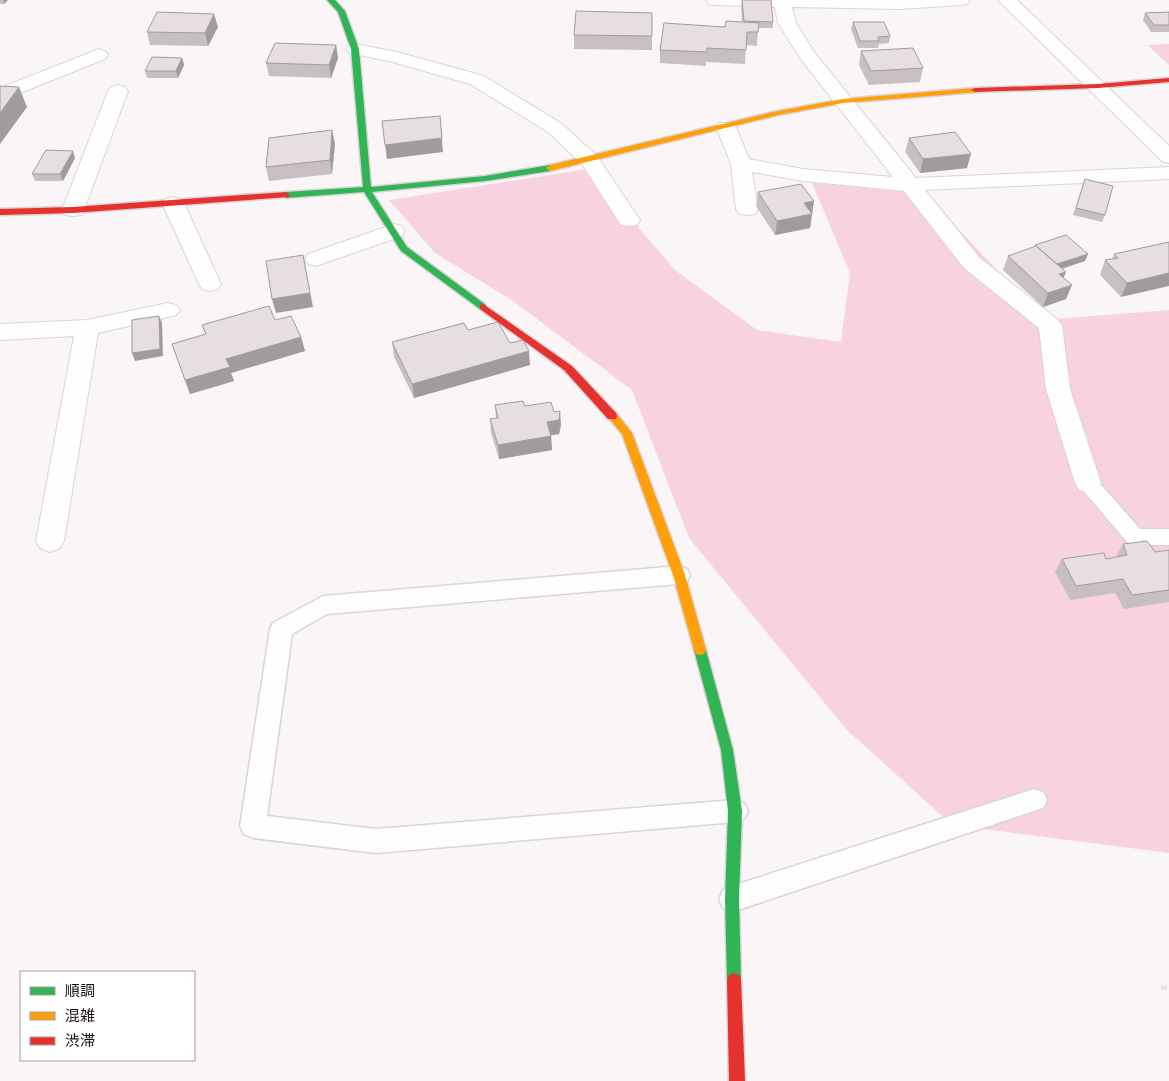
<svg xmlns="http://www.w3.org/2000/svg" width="1169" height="1081" viewBox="0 0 1169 1081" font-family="Georgia,'Noto Sans JP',serif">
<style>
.green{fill:#f9d2e1}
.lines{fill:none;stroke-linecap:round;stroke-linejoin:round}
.lane-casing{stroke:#dbd3d6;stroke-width:3}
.street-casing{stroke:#dbd3d6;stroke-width:2}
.fast-casing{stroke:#dbd3d6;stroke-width:3}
.slow-casing{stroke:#dbd3d6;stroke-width:3}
.jam-casing{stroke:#dbd3d6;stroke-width:3}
.path{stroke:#e4e2e3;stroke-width:4;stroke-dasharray:6 3;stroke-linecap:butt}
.lane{fill:#fefefe;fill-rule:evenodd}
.street{fill:#fefefe;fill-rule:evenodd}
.fast{fill:#30b455;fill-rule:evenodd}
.slow{fill:#ff9f0a;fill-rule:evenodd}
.jam{fill:#e5322d;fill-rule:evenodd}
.wall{fill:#c7bfc2}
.shaded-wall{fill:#a29b9e}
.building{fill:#e7dee1;stroke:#a29b9e}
</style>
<rect width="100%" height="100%" fill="#faf6f8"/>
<!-- green -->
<path class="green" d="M1169 44V65L1147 45Z
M588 169 675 270 757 330 841 342 850 273 812 183 916 184 1044 320 1169 310V853L952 825 846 729 689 538 632 390 513 301 435 253 389 200Z"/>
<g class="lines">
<defs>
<path id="lane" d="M1088 475 1095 478 1140 529H1169V545H1135L1128 543 1081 488 1078 483 1081 478Z
M679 566 687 569 690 575 687 581 679 584 327 614 292 634 267 816 376 829 735 800 744 803 748 811 744 819 735 822 376 853 253 838 244 834 240 826 270 629 273 623 323 596Z
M1034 789 1043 792 1047 800 1043 808 1034 811 732 912 723 908 719 899 723 890 732 886Z"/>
<path id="street" d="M706 0H970L967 4 961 5 900 9 792 7 796 23 814 52 916 178 1169 167V179L925 190 980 258 1058 320 1062 325 1070 389 1101 483 1097 490 1088 493 1079 490 1075 483 1046 389 1039 328 964 268 904 191 803 181 752 172 758 209 755 214 747 215 739 214 736 209 731 164 716 127 719 123H733L736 127 749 159 803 169 893 177 800 58 778 23 775 7 715 5 709 4Z
M998 0H1017L1169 146V163L1162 161Z
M355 44 397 52 484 76 562 124 597 156 640 220 637 225 629 226 621 225 582 164 548 132 470 84 389 61 349 53 346 49 349 45Z
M99 49 105 51 108 55 105 59 0 101V88Z
M118 85 125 87 128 91 84 210 81 215 73 216 65 215 62 210 108 91 111 87Z
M173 197 180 199 184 203 221 284 218 289 210 291 202 289 199 284 162 203 166 199Z
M394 224 402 226 405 231 402 236 316 266 308 264 305 259 308 254Z
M168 303 176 305 180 310 176 315 98 333 64 541 60 548 50 552 40 548 36 541 74 336 0 340V324L87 320Z"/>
<path id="fast" d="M327 0H335L345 11 359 49 371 187 485 176 550 165 554 168 550 171 485 181 372 192 407 247 486 305V309H480L401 251 364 192 286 198 282 195 286 192 363 187 351 49 338 12Z
M700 645 704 646 706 650 733 750 742 811 739 899 741 980 739 985 734 987 729 985 727 980 725 899 728 811 721 750 694 650 696 646Z"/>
<path id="slow" d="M975 88H978V92L843 103 778 115 550 171 546 168 550 165 778 111 843 99Z
M612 412 616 413 632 433 685 575 706 650 704 654 700 655 696 654 694 650 673 575 622 434 607 416Z"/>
<path id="jam" d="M1169 78V82L1098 88 975 92 971 90 975 88 1098 84Z
M286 192 290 195 289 197 73 213 0 215V209L73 207Z
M483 304 572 366 616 413 617 416 616 419H608L564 370 480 309V305Z
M734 973 739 975 741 980 745 1081H729L727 980 729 975Z"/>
</defs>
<!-- lane casing -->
<use href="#lane" class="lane-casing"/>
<!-- street casing -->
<use href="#street" class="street-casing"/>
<!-- fast casing -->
<use href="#fast" class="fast-casing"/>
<!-- slow casing -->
<use href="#slow" class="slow-casing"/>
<!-- jam casing -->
<use href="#jam" class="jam-casing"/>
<!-- path -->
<path class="path" d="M1161 987 1169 989"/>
<!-- lane -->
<use href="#lane" class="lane"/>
<!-- street -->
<use href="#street" class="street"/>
<!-- fast -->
<use href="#fast" class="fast"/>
<!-- slow -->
<use href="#slow" class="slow"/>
<!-- jam -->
<use href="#jam" class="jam"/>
</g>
<!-- wall -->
<path class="wall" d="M0 0H8L4 4H0Z
M742 0 773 22V28H758L757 46 746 45 745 64 706 62V66L660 63V50L725 27 742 22 741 7Z
M1169 12V32H1151L1143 20 1145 13Z
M853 22 890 36 889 43 879 44 878 48H858L851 29Z
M218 27 208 46 150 45 147 32Z
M574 35 652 36V50L574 49Z
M336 45 338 58 331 78 269 76 266 63Z
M861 51 923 68 920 82 869 85 859 65Z
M182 58 184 65 178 78H147L145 71Z
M332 130 335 144 332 174 269 181 266 167Z
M909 138 967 168 920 173 905 152Z
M75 158 63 181H35L32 174Z
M1085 179 1105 215 1102 222 1073 215Z
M758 192 814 201 810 228 775 235 756 206Z
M1169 242 1121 297 1100 275 1105 260 1112 259 1114 254Z
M1035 245 1088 254 1085 261 1062 269 1066 272 1063 277 1066 299 1043 307 1003 270 1008 256 1034 247Z
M275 320 301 337 305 351 231 373 234 381 190 394 172 344 205 334 202 325Z
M468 330 510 343 530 365 414 398 394 357 392 342Z
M495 405 525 406 554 412 561 425 559 434 551 435 552 450 499 459 491 433 490 419 496 418Z
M1123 544 1155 552 1169 550V602L1124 609 1115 593 1070 600 1055 572 1062 559H1106L1116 557Z"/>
<!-- shaded-wall -->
<path class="shaded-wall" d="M3 0H8L4 4Z
M214 14 218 27 208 46 205 33Z
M336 45 338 58 331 78 329 65Z
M182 58 184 65 178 78 176 71Z
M19 87 27 107 0 144V113Z
M440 116 443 152 387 159 385 145Z
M332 130 335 144 332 174 330 160Z
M73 151 75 158 63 181 60 174Z
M971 154 967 168 920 173 923 159Z
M814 201 810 228 775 235 777 221 804 203Z
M1088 254 1085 261 1054 271 1057 264Z
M303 255 313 307 276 313 272 299Z
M1066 272 1060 286 1059 274Z
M1169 273V286L1121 297 1127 283Z
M1072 285 1066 299 1043 307 1048 293Z
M159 316 162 323 163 356 135 361 132 353Z
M301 337 305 351 231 373 234 381 190 394 185 380 226 359Z
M529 351 530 365 414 398 412 384Z
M560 411 561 425 559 434 547 436V422Z
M551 436 552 450 499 459 498 445Z"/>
<!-- building -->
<path class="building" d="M742 0H771L773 22 744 21Z
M576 11 652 13V36L574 35Z
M157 12 214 14 205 33 147 32Z
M1169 12V25H1154L1145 13Z
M726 21 759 23 758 32H747L746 50 707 48V52L660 50 664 23 725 27Z
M853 22H884L890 36 878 37 879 41H860Z
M275 43 336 45 329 65 266 63Z
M913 48 923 68 871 71 861 51Z
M152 57 182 58 176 71H145Z
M0 86 19 87 0 113Z
M440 116 442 138 385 145 382 121Z
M332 130 330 160 266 167 269 138Z
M955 132 971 154 923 159 909 138Z
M46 150 73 151 60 174H32Z
M1085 179 1113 186 1105 215 1076 208Z
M801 184 814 201 804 203 812 214 777 221 758 192Z
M1066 235 1088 254 1057 264 1035 245Z
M1169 242V273L1127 283 1105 260 1118 258 1114 254Z
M1036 246 1066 272 1059 274 1072 285 1048 293 1008 256Z
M303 255 310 293 272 299 266 261Z
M269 306 275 320 291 316 301 337 226 359 230 367 185 380 172 344 206 334 202 325Z
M159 316 160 349 132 353V320Z
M498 322 510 343 523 340 529 351 412 384 392 342 464 323 468 330Z
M523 401 525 406 551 402 554 412 560 411 559 420 547 422 551 436 498 445 490 419 498 418 495 405Z
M1147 541 1155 552 1169 550V590L1132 595 1123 579 1076 586 1062 559 1104 553 1106 559 1127 555 1123 544Z"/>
<!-- legend -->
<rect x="20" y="971" width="175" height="90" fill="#ffffff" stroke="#a39ea0"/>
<rect x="30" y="987" width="25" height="8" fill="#30b455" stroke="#a39ea0"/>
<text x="65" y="996" font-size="15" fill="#190d11">順調</text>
<rect x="30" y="1012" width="25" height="8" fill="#ff9f0a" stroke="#a39ea0"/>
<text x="65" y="1021" font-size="15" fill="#190d11">混雑</text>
<rect x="30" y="1037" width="25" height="8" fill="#e5322d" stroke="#a39ea0"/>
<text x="65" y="1046" font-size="15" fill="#190d11">渋滞</text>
</svg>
